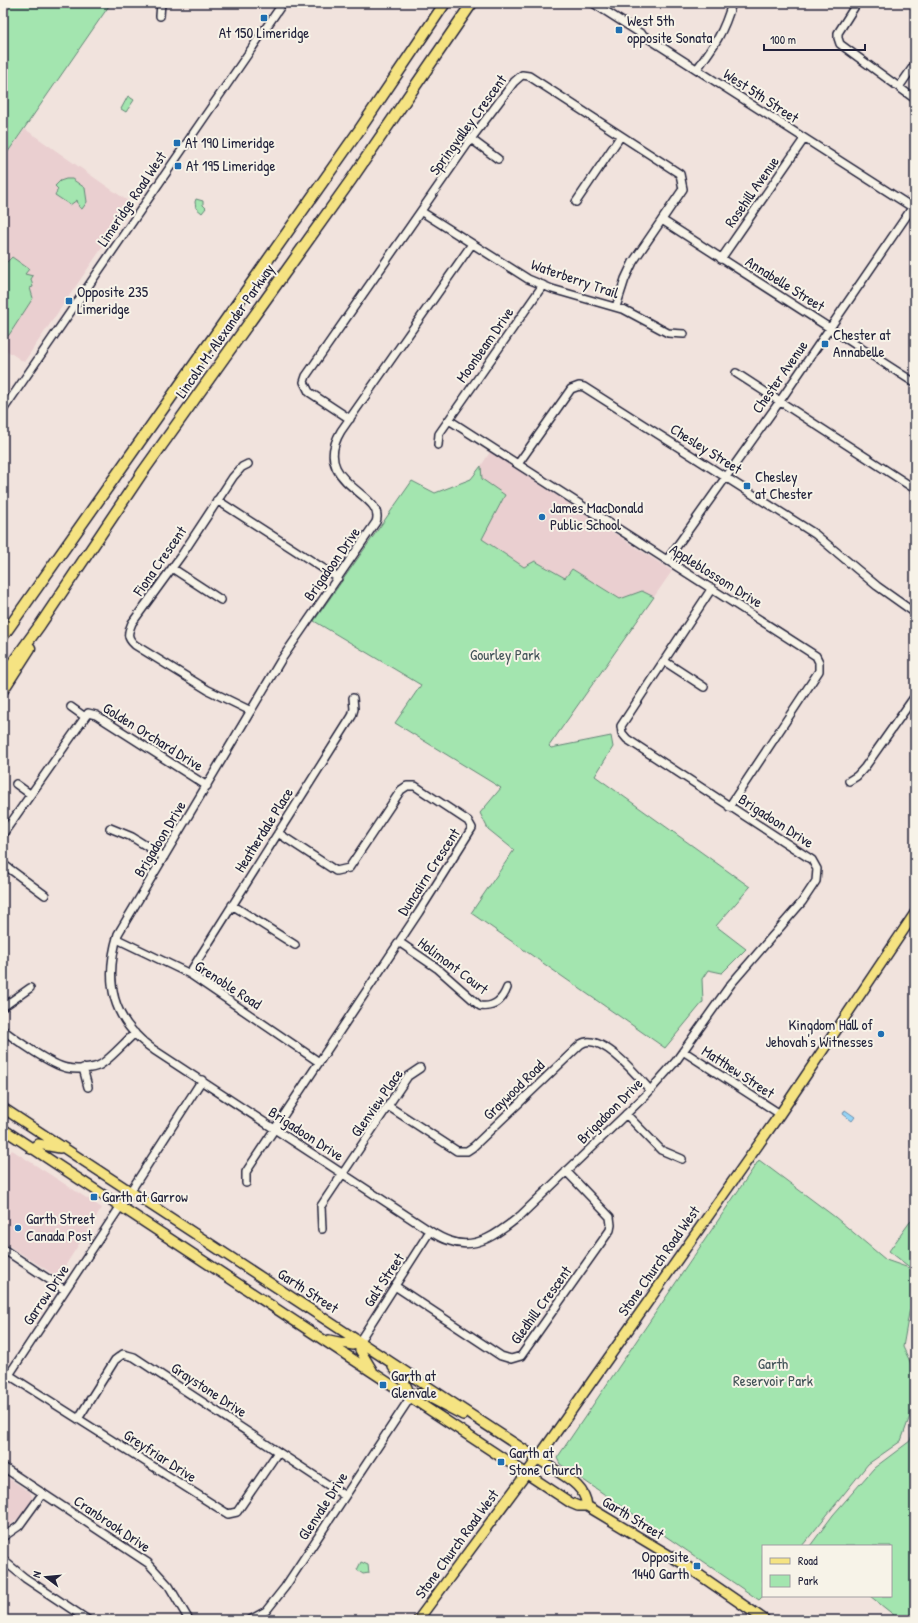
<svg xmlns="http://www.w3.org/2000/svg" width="918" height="1623" viewBox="0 0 918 1623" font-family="'Patrick Hand',sans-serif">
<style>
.built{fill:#eacfd0}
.green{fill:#a3e5af;stroke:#628475}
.water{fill:#96d5f7;stroke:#688dac}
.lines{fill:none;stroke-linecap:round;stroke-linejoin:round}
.minor-casing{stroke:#22223b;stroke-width:10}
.major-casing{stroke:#22223b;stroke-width:12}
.highway-casing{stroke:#22223b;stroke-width:13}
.minor{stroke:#f7f3e8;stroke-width:7}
.major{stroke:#f5e382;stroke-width:9}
.highway{stroke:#f5e382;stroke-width:10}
.poi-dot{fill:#1f6fb2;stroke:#f7f3e8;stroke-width:1.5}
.labels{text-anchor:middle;stroke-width:4;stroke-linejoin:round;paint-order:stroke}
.poi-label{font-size:15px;fill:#22223b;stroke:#f7f3e8;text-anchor:start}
.street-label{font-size:15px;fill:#22223b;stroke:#f7f3e8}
.park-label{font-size:15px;fill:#425358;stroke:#f7f3e8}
</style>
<rect width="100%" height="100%" fill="#f1e3dd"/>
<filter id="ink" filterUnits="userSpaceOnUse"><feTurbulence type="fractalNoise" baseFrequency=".025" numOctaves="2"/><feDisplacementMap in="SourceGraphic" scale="8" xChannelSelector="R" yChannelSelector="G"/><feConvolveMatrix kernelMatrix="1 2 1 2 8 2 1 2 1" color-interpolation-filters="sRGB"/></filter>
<g filter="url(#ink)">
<!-- built -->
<path class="built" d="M25 129 132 204 24 362 3 348V159Z
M490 452 672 571 654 597 642 592 620 599 572 569 565 578 535 561 524 567 482 539 505 495 481 479V466Z
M12 1150 102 1208 58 1277 3 1242V1163Z
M3 1475 30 1492 32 1497 31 1501 22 1515 3 1531Z"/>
<!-- green -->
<path class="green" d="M3 3H111L3 159Z
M128 96 134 100 126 112 121 109Z
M66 179H72L85 188 87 202 82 209 79 207 77 200 70 205 55 195 58 189 55 186 60 181Z
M196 199 203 201V205L206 208 202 213 196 208 195 202Z
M5 257 6 263 12 257 29 269 25 274 33 276 31 279 33 287 30 288 33 298 9 335 3 339V260Z
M481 466 482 479 505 495 482 539 524 567 535 561 565 578 572 569 620 599 642 591 654 597 549 746 551 748 611 736 613 747 595 776 750 887 716 926 746 949 722 973 708 970 702 979 703 1002 665 1048 471 913 514 850 488 829 480 813 501 788 395 723 421 685 314 621 412 481 435 493 471 479Z
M759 1160 835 1217 886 1260 912 1269 889 1251 915 1215V1295L909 1313 903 1347 915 1372V1402L901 1441 868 1464 802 1546H763V1596L759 1600 560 1464 557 1458Z
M915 1314V1358L911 1349Z
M915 1426V1620H900L870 1596H891V1546H810L833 1515 874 1468 910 1441Z
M361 1562 368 1565 369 1573 363 1574 357 1570Z"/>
<!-- water -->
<path class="water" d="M845 1110 855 1117 852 1121 843 1114Z"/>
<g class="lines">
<defs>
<path id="minor" d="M593 3 915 209
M857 3 838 33V38L840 44 915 99
M160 16 161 3
M697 69C714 46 724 32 732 3
M899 87 915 64
M471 139 498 159
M576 202 620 137
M422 212 528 279 552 289 625 310 668 333 684 334
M662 220 915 383
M472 244 341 431C309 484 387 493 376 522L281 660 118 934C104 981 111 1020 154 1050L430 1231C436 1235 443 1239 450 1241 477 1251 500 1232 520 1216L646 1095 676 1061 731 984 802 902 816 881 817 869 812 860 627 739 622 733 621 726 712 588
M721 259 804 139
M736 373 915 489
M3 410 283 3
M350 419 309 392 304 382 306 376 471 139 514 82 522 75 529 76 680 174 683 189 633 262 625 279 616 307
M449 420 816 656 819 662V671L729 807
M438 445 439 434 543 285
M248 464 242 467 233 477 183 553 132 623C128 633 126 637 135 645L208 690 251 711
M518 464 571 389 579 386 584 387 815 534 877 586 915 613
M217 500 338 578
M667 560 780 401 912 208
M172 568 221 600
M664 661 704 687
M71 707 85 717
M849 781 857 776 865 767 915 696
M16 784 30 794
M110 828 132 837 164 857
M3 834 88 713 96 715 207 786
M3 864 45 895
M232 905 295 945
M117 939 190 974 319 1062
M399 942 437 968 480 1006C493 1008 502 1001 507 988
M189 974 352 716 354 709 353 698
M3 1007 30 988
M3 1030C16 1040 51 1065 67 1068 76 1070 92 1069 100 1065 110 1059 125 1042 135 1033
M683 1051 780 1114
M83 1068 88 1087
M388 1106 457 1151H467L473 1147 581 1044C600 1031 638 1076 650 1090
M626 1114 661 1150 682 1159
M246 1183V1172L419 912 472 828 468 821 415 786H407L401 790 349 868 336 871 278 833
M322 1229 321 1206 408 1076 420 1068
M3 1249 65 1290
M395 1286 501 1356 511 1359 521 1356 610 1230 611 1225 610 1217 566 1171
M359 1342 430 1231
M9 1375 228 1514 237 1512 278 1452
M3 1384 130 1192 202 1080
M78 1419 115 1360 123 1354 134 1357 345 1496
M3 1467 148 1563 169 1586 189 1620
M3 1537 19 1526 43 1493
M3 1560 25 1578 88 1620
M250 1620 266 1611 285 1587 410 1398"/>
<path id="major" d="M3 1108 549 1466C565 1477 585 1485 587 1506
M3 1129 571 1503 578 1506H587L682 1563 765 1620
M31 1149 38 1144 60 1148
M329 1340 353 1345 359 1342 360 1350 372 1370
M393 1367C401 1375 408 1386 410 1398L416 1394H423L463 1415
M418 1620 538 1458 780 1114 915 913"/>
<path id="highway" d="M3 636 360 129 445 3
M3 676 40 625 142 473 351 180 472 3
M3 690 30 648"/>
</defs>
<!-- minor casing -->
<use href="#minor" class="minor-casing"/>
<!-- major casing -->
<use href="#major" class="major-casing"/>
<!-- highway casing -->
<use href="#highway" class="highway-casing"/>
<!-- minor -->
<use href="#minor" class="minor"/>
<!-- major -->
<use href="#major" class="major"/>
<!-- highway -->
<use href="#highway" class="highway"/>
</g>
</g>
<!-- markers -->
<g class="poi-dot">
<rect x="260" y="14" width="8" height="8" rx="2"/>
<rect x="615" y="26" width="8" height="8" rx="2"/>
<rect x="173" y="139" width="8" height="8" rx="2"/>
<rect x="174" y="162" width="8" height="8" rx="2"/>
<rect x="65" y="297" width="8" height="8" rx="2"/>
<rect x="821" y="340" width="8" height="8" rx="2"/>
<rect x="743" y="482" width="8" height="8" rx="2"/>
<circle cx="542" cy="517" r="4"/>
<circle cx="881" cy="1034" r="4"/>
<rect x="90" y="1193" width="8" height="8" rx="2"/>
<circle cx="18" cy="1228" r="4"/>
<rect x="379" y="1381" width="8" height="8" rx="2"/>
<rect x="497" y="1458" width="8" height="8" rx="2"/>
<rect x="693" y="1562" width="8" height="8" rx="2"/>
</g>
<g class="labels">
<!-- poi labels -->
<g class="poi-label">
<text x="627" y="26">West 5th<tspan x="627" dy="17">opposite Sonata</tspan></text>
<text x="264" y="38" text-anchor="middle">At 150 Limeridge</text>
<text x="185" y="148">At 190 Limeridge</text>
<text x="186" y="171">At 195 Limeridge</text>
<text x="77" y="297">Opposite 235<tspan x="77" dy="17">Limeridge</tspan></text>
<text x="833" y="340">Chester at<tspan x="833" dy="17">Annabelle</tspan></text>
<text x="755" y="482">Chesley<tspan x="755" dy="17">at Chester</tspan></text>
<text x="550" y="513">James MacDonald<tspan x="550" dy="17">Public School</tspan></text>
<text x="873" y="1030" text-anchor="end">Kingdom Hall of<tspan x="873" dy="17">Jehovah's Witnesses</tspan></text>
<text x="102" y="1202">Garth at Garrow</text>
<text x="26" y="1224">Garth Street<tspan x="26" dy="17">Canada Post</tspan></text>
<text x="391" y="1381">Garth at<tspan x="391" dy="17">Glenvale</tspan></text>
<text x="509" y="1458">Garth at<tspan x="509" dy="17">Stone Church</tspan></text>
<text x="689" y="1562" text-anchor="end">Opposite<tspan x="689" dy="17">1440 Garth</tspan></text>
</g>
<!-- street labels -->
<g class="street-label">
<text transform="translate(761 96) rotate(33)" y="5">West 5th Street</text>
<text transform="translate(468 125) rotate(-54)" y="5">Springvalley Crescent</text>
<text transform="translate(752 192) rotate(-55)" y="5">Rosehill Avenue</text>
<text transform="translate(132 199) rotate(-56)" y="5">Limeridge Road West</text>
<text transform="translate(575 279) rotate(19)" y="5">Waterberry Trail</text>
<text transform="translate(785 284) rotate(32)" y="5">Annabelle Street</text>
<text transform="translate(225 331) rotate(-55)" y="5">Lincoln M. Alexander Parkway</text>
<text transform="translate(485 345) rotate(-55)" y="5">Moonbeam Drive</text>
<text transform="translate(780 377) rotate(-55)" y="5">Chester Avenue</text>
<text transform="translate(706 449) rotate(32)" y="5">Chesley Street</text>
<text transform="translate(160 561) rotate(-55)" y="5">Fiona Crescent</text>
<text transform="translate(332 564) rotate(-55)" y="5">Brigadoon Drive</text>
<text transform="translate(716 576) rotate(32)" y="5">Appleblossom Drive</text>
<text transform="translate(153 737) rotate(32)" y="5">Golden Orchard Drive</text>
<text transform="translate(776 821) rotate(33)" y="5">Brigadoon Drive</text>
<text transform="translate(264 830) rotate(-58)" y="5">Heatherdale Place</text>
<text transform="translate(160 839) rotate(-59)" y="5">Brigadoon Drive</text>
<text transform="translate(429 872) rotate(-57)" y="5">Duncairn Crescent</text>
<text transform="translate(453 966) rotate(37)" y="5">Holimont Court</text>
<text transform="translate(228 985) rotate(33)" y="5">Grenoble Road</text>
<text transform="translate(738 1072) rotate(33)" y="5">Matthew Street</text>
<text transform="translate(514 1090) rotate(-44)" y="5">Graywood Road</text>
<text transform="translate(377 1103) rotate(-55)" y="5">Glenview Place</text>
<text transform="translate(610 1111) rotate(-45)" y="5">Brigadoon Drive</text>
<text transform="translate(306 1134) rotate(33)" y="5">Brigadoon Drive</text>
<text transform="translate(659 1261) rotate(-55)" y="5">Stone Church Road West</text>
<text transform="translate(384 1280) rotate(-57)" y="5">Galt Street</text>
<text transform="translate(308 1291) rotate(33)" y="5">Garth Street</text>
<text transform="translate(46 1295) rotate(-56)" y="5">Garrow Drive</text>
<text transform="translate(541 1305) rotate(-54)" y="5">Gledhill Crescent</text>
<text transform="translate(209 1390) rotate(33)" y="5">Graystone Drive</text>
<text transform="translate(160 1456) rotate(33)" y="5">Greyfriar Drive</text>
<text transform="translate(323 1506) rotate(-57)" y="5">Glenvale Drive</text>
<text transform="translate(633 1518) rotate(31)" y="5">Garth Street</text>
<text transform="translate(112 1524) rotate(34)" y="5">Cranbrook Drive</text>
<text transform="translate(457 1544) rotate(-54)" y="5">Stone Church Road West</text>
</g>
<!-- park labels -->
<g class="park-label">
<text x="505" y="660">Gourley Park</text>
<text x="773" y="1369">Garth<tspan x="773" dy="17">Reservoir Park</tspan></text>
</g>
</g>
<!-- margin -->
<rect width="918" height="1623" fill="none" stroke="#f7f3e8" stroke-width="16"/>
<rect x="8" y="8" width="902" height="1607" fill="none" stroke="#22223b" stroke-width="1.5" filter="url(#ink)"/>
<!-- legend -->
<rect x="762" y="1545" width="130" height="52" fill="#f7f3e8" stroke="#a29fa3"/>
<rect x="770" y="1558" width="20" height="6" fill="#f5e382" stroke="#a29fa3"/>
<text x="798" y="1565" font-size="12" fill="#22223b">Road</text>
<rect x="770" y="1575" width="20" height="12" fill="#a3e5af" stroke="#a29fa3"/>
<text x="798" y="1585" font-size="12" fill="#22223b">Park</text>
<!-- north arrow -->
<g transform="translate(46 1577) rotate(286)" stroke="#f7f3e8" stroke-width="3" paint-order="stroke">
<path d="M0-3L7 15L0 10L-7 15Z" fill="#22223b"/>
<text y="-6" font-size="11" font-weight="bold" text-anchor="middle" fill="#22223b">N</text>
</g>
<!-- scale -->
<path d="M764 44v6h101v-6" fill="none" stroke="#22223b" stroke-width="2"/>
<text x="770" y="44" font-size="12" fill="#22223b" stroke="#f7f3e8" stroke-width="3" paint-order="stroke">100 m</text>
</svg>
